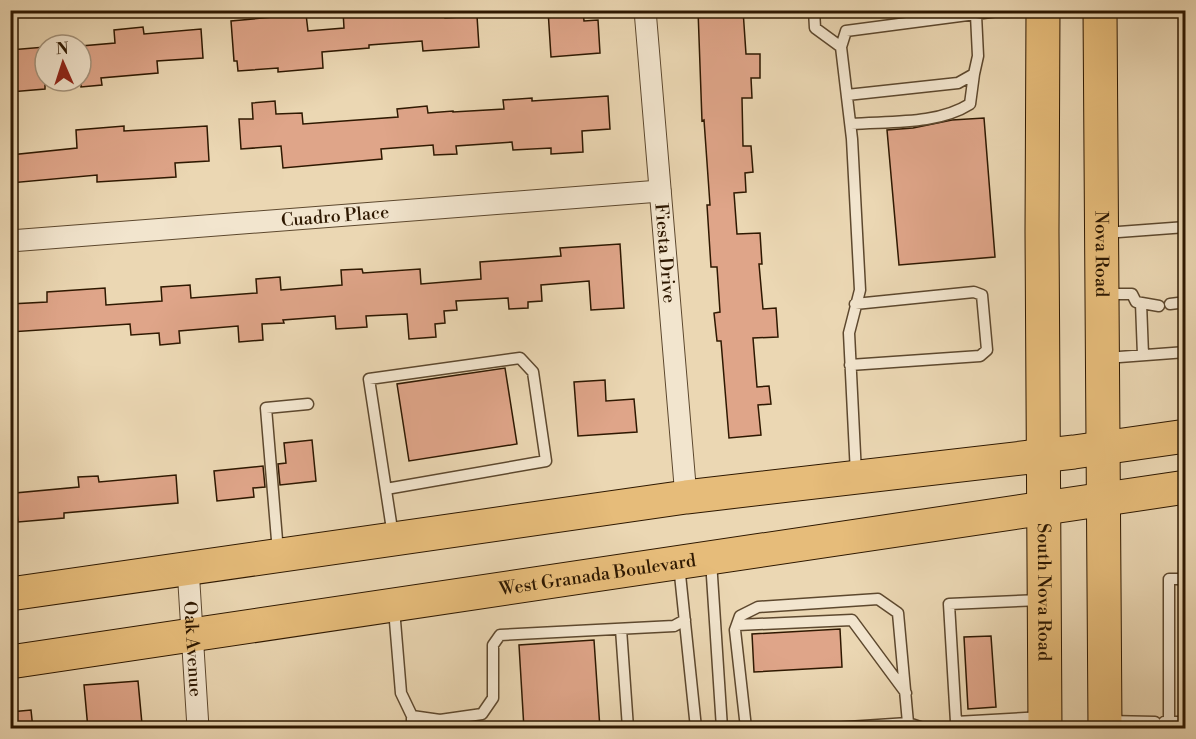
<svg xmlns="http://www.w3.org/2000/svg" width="1196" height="739" viewBox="0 0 1196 739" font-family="'Libre Bodoni',serif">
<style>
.building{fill:#dfa589;stroke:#2e1801;stroke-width:1.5}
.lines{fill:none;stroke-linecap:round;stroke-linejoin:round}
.service-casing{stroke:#5d482e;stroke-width:13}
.minor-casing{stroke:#5d482e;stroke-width:23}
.primary-casing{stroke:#2e1801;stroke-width:35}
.service{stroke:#f2e5ce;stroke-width:10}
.minor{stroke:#f2e5ce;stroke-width:21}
.primary{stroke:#e6bc7a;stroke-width:33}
.labels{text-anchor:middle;stroke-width:4.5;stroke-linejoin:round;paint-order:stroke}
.street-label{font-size:18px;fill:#2e1801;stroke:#f2e5ce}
</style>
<rect width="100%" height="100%" fill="#ebd7b3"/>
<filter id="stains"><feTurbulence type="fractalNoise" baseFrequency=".00333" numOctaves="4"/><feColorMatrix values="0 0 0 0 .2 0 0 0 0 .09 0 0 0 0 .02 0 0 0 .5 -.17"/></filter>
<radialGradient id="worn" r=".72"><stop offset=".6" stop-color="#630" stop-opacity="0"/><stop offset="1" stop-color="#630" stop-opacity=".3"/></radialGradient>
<!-- building -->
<path class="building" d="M356 10H444L445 18 477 16 479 47 423 51 422 41 369 45V48L322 52 323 68 278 72V68L238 71 237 61H234L231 21 306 14 308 31 344 28 343 11Z
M548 10H583L584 21 598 20 600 53 551 57Z
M698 10H743L746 54H760V78H751L752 98H742L743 146H751L753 172 745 173 746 192 734 193 737 234 760 233 762 264H759L763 309 776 308 778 337 753 338 757 387 769 386 771 404 758 405 761 435 729 438 721 341H717L714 313 720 312 717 267H711L707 205H710L704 120 702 121Z
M143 27 144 34 201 29 203 58 157 61 158 73 101 78 102 85 81 87V46L115 43 114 30Z
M45 47V89L10 92V50Z
M608 96 610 129 582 131 583 152 551 154V148L513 150 512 142 456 146 457 154 434 155 433 145 381 149 382 159 283 168 281 146 241 149 239 119H253L252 103 275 101 276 114 302 113 303 124 398 117 397 109 427 106 428 113 453 111V112L504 109 503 100 532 98V101Z
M984 118 995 257 899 265 887 130 913 128 952 120Z
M124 126V131L207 126 209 161 175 163 176 177 97 182V175L10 183V155L77 148 76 130Z
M620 244 624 308 591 310 589 281 541 285 542 301 528 302V308L509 309 508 298 456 301 457 310 444 311 445 323 435 324 436 337 409 339 407 314 366 316 367 327 336 329 335 316 283 320 284 323 262 324 263 340 239 342 238 326 179 331 180 343 160 345 159 333 131 335 130 324 10 332V304L47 302V292L105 288 106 305 162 301 161 287 190 285 191 298 257 293 256 279 280 277 281 290 342 285 341 270 362 269 363 273 420 269 421 284 481 279 480 262 561 256 560 248Z
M505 368 517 444 409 461 397 384Z
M605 380 606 401 634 399 637 432 578 436 574 382Z
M312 440 316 481 280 485 278 464 286 463 284 443Z
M263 466 265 487 253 488 254 497 217 501 214 471Z
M176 475 178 503 64 513V518L18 522 15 493 79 487 78 477 98 476 99 482Z
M840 629 842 667 754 672 752 634Z
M991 636 996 707 968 709 964 637Z
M594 640 600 729H524L519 645Z
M138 681 142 724 138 725 139 729H88L84 685Z
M31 710 33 729H10V712Z"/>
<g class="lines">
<defs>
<path id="service" d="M814 10 815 28 841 47
M847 95 958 83 974 74 978 56 976 15
M851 124C889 121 937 125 970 104L974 74
M1105 233 1186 227
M1106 294H1132L1136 302 1159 306
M1141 303 1143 355
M1170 304 1186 302
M1106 358 1186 352
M850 365 980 356 987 350 982 295 974 292 855 304
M856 474 849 333 860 290 852 139 841 47 846 31 1006 10
M386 489 546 461 533 372 520 358 369 379 393 536
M278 552 266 408 308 404
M711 561 722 728
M679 565 696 728
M1041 600 949 604 956 722 1043 717
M394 609 401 693 412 716 440 720 482 714 493 698V645L500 635 674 626 685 620
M737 625 852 620 906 693
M621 629 628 728
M412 716V728
M1108 721 1155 722V728
M1164 722H1186
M1169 722V579H1186
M908 723 923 728
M746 728 735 630 740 616 758 607 878 599 898 613 908 723 833 728"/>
<g id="minor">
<path id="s1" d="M645 10 686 497"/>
<path id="s2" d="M10 241 660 191"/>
<path id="s3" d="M188 568 198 728"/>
</g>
<g id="primary">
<path id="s4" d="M1043 10 1042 231 1045 728"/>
<path id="s5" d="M1100 10 1105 728"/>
<path d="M10 594 686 497 1074 452 1186 436"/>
<path id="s6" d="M10 662 1186 487"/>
</g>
</defs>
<!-- service casing -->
<use href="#service" class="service-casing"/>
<!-- minor casing -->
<use href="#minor" class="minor-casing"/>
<!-- primary casing -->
<use href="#primary" class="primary-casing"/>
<!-- service -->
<use href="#service" class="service"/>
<!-- minor -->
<use href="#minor" class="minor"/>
<!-- primary -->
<use href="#primary" class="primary"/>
</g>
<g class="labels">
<!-- street labels -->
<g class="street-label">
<text dy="6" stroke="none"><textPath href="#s2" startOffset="326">Cuadro Place</textPath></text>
<text dy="6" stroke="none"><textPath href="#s1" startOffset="244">Fiesta Drive</textPath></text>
<text dy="6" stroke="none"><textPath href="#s5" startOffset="244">Nova Road</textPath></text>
<text dy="6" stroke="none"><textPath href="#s6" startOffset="594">West Granada Boulevard</textPath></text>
<text dy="6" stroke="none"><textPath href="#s4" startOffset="582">South Nova Road</textPath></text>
<text dy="6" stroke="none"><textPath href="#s3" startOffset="81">Oak Avenue</textPath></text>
</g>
</g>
<!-- margin -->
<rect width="1196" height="739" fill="none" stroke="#ebd7b3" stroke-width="36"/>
<rect x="12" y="12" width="1172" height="715" fill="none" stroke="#2e1801" stroke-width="3"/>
<rect x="18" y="18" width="1160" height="703" fill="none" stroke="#2e1801" stroke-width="1.5"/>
<!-- north arrow -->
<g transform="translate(63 63) rotate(357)"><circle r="28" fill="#f2e5ce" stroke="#a4937c" stroke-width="1.5"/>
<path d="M0-4.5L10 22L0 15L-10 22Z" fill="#8f2418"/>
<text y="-9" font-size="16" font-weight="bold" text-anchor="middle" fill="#2e1801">N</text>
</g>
<rect width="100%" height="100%" filter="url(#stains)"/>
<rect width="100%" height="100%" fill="url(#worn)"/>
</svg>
